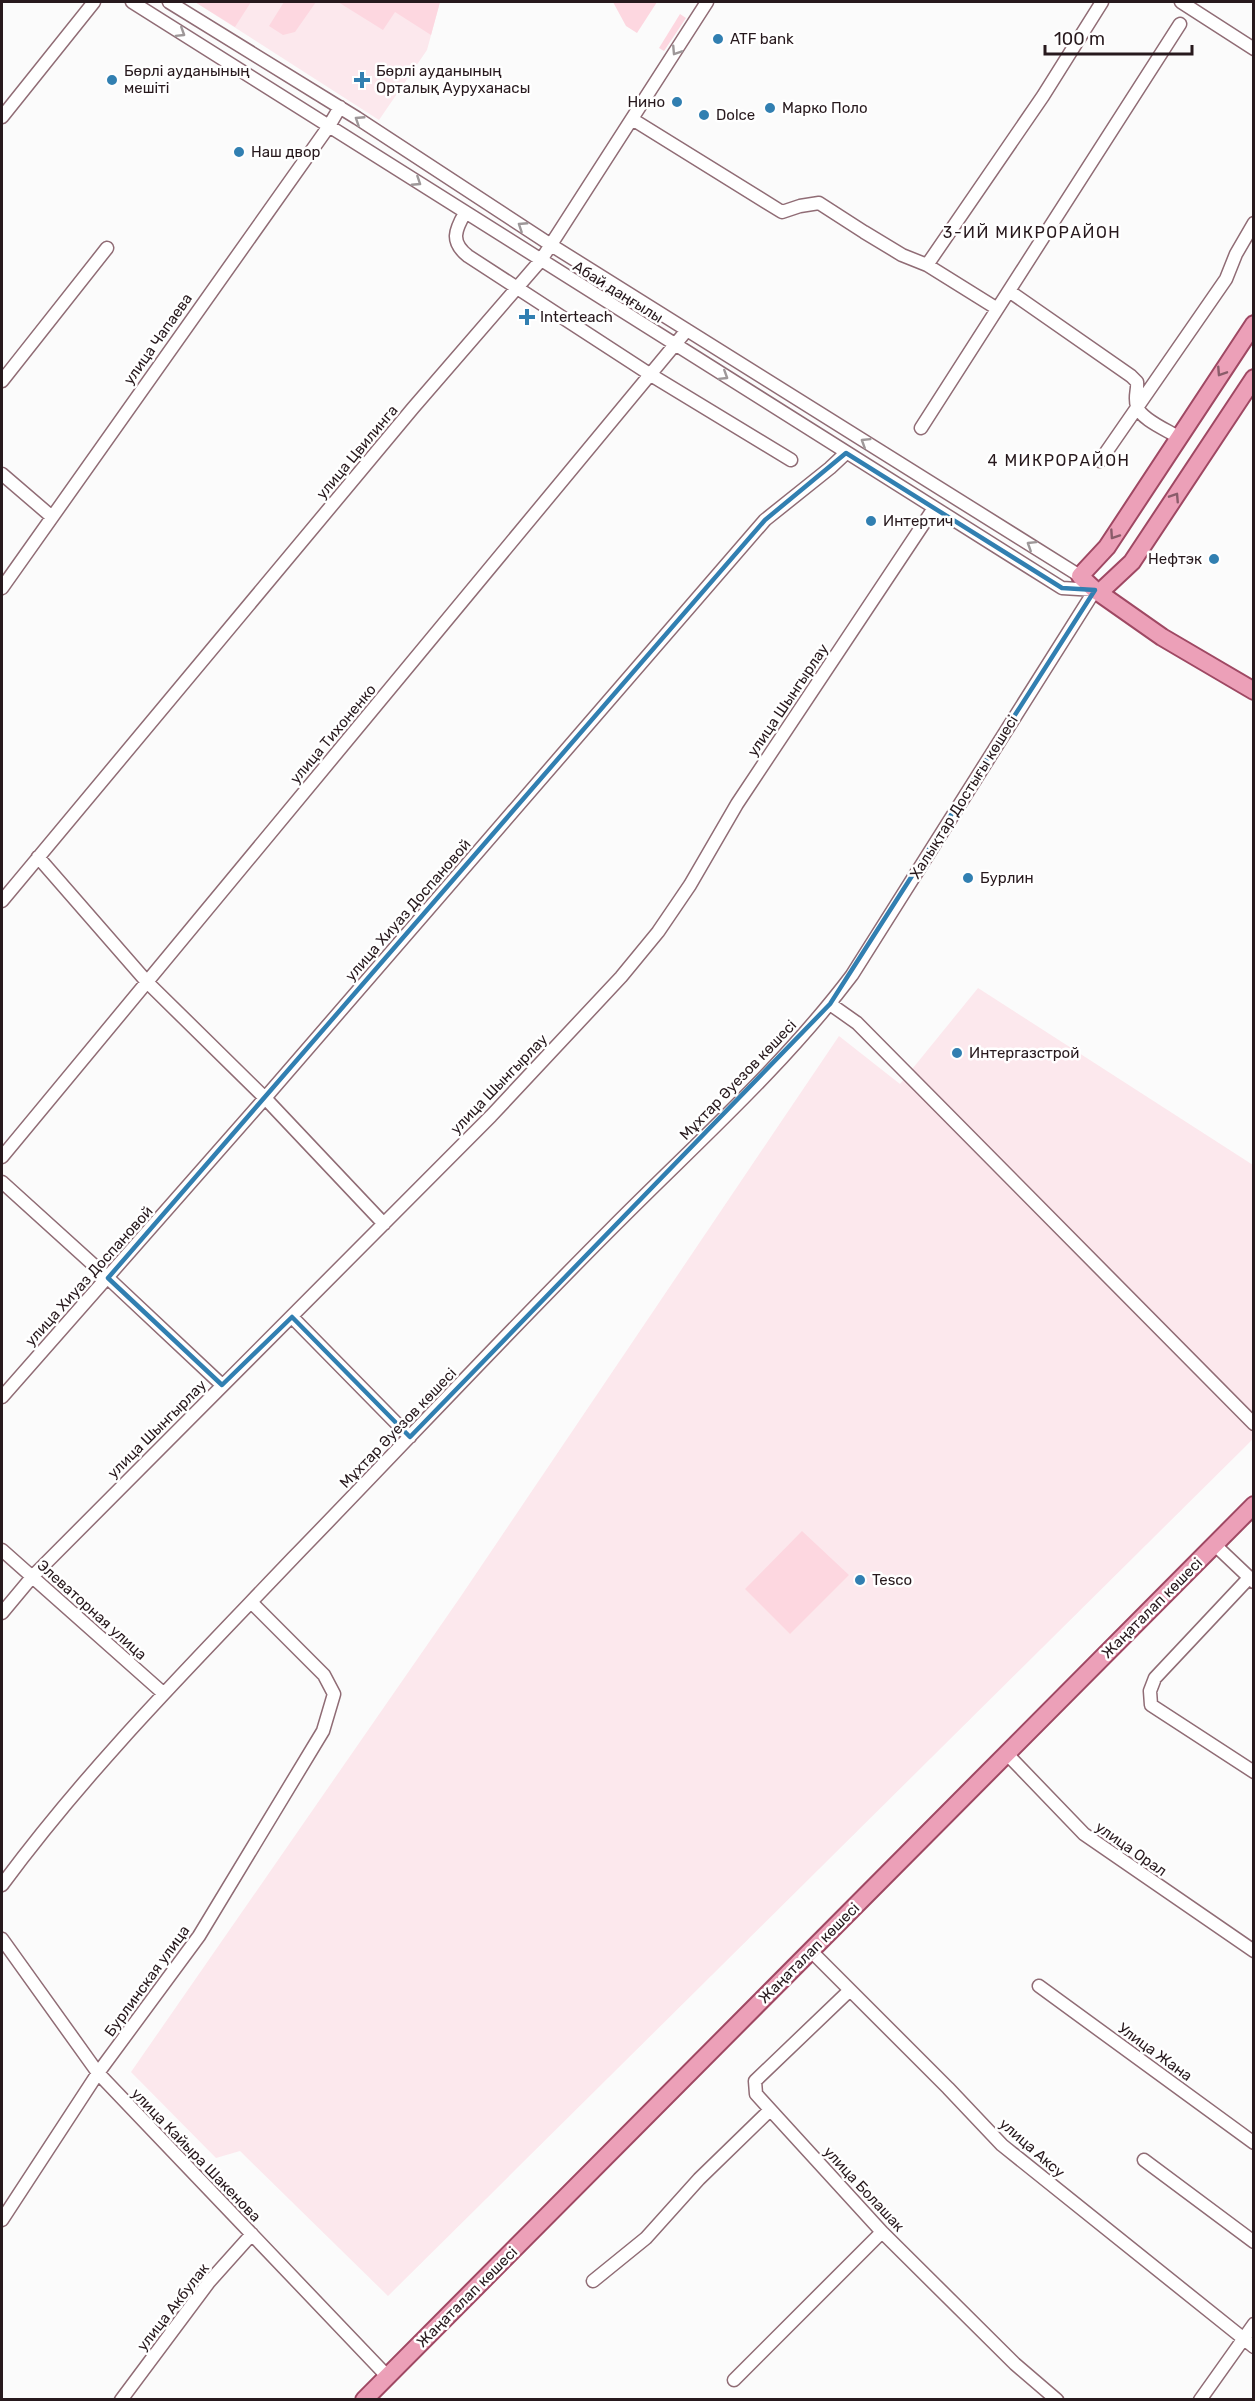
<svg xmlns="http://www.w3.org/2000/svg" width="1255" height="2401" viewBox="0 0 1255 2401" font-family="Rubik,sans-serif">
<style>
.built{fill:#fce8ed}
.green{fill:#fdd7e0}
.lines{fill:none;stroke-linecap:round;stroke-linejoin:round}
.minor-casing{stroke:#906c75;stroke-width:15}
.major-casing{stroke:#9f4863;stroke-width:20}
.minor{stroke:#fff;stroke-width:12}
.major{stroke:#eca0b8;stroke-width:16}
.oneway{stroke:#9e9899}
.oneway2{stroke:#8a5c6a}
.marked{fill:none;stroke:#317fb1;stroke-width:4.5;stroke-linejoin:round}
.poi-dot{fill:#317fb1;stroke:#fff;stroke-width:2}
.labels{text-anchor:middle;stroke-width:5;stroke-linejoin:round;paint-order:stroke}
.poi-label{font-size:15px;fill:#27191d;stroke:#fff;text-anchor:start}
.street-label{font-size:15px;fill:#27191d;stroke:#fff}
.neighbourhood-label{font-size:16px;letter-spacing:1.5px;fill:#27191d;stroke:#fff}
</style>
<rect width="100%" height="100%" fill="#fbfbfb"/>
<!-- built -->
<path class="built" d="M195 2H440L427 50 379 120Z
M978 988 1253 1165V1439L388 2296 240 2151 216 2158 131 2072 459 1599 839 1036 900 1084Z"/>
<!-- green -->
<path class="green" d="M195 2H251L235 27Z
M284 2H316L295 32 283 35 269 26Z
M338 2H440L431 35 395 12 383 30Z
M613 2H657L637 33 626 26Z
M680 14 686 18 664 51 659 48Z
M802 1531 849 1575 790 1634 745 1589Z"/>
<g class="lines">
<defs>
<path id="minor" d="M169 2 357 118 551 245 1080 576
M1181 2 1254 49
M2 117 94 2
M632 119 782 212 800 206 819 203 864 232 902 255 927 265 996 308
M465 213C455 230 450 242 468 256L651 375 791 460
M927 265 1043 96 1102 2
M1009 291 1131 376 1137 382C1138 390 1134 397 1137 406 1140 419 1167 430 1178 437
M2 381 107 248
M921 428 1180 24
M1100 461 1226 279 1236 254 1254 223
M2 474 52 517
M2 588 329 126 340 107
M38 857 147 982 265 1098 384 1224
M2 901 413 408 541 260 707 2
M830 1004 857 1023 1254 1424
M2 1157 687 330
M2 1182 108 1278 222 1385
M292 1317 410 1437
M2 1397 265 1098 765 520 830 468 846 453
M1215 1545 1254 1582
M2 1550 163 1693
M1248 1579 1155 1678 1150 1691 1151 1705 1254 1772
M2 1613 32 1577 491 1116 621 977 658 932 690 885 737 804 934 508
M1006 1753 1084 1834 1254 1951
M2 1885C89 1767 192 1664 293 1558 399 1449 503 1337 611 1229 693 1146 781 1069 852 975L1095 590 1062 588 132 2
M2 1939 98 2073 387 2376
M811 1951 948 2088 1002 2145 1254 2347
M1039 1986 1254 2143
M849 1991 755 2081 756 2094 882 2232 1015 2364 1057 2400
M1144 2160 1254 2242
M2 2220 98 2073 199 1936 323 1731 334 1694 324 1675 251 1602
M593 2281 646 2238 699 2179 770 2110
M734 2380 882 2232
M121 2400 209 2282 252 2234
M1200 2400 1254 2324"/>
<path id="major" d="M1254 324 1107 547 1080 576 1095 590 1162 637 1254 691
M1100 592 1132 562 1254 378
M364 2400 1254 1505"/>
</defs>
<!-- minor casing -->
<use href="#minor" class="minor-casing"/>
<!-- major casing -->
<use href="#major" class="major-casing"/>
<!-- minor -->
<use href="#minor" class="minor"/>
<!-- major -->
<use href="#major" class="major"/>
</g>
<!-- one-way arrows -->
<defs><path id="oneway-chevron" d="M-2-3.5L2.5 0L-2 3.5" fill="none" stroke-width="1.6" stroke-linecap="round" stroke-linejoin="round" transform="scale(1.5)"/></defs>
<g class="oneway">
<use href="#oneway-chevron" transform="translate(181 33) rotate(32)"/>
<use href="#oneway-chevron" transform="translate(676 51) rotate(123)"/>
<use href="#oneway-chevron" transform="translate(359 120) rotate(-147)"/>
<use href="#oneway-chevron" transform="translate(417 182) rotate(33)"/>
<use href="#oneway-chevron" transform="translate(522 226) rotate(-147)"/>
<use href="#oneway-chevron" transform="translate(724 376) rotate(32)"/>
<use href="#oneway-chevron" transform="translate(865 442) rotate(-148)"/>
<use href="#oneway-chevron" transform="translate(1031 545) rotate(-148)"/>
</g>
<g class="oneway2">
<use href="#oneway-chevron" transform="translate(1221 372) rotate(123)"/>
<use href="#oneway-chevron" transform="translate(1175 497) rotate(-57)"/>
<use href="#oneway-chevron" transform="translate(1114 535) rotate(124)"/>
</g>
<!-- marked area -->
<path class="marked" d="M846 453 1062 588 1095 590 830 1004 410 1437 292 1317 222 1385 108 1278 765 520Z"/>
<!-- markers -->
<g class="poi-dot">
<circle cx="718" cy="39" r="6"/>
<circle cx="112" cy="80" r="6"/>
<path d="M359 71h6v6h6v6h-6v6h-6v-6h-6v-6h6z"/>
<circle cx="677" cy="102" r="6"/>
<circle cx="770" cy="108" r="6"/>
<circle cx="704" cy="115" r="6"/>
<circle cx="239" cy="152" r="6"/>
<path d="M524 308h6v6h6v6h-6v6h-6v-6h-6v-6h6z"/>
<circle cx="871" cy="521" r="6"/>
<circle cx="1214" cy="559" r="6"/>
<circle cx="968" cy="878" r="6"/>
<circle cx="957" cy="1053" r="6"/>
<circle cx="860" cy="1580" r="6"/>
</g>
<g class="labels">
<!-- poi labels -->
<g class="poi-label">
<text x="730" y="44">ATF bank</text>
<text x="124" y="76">Бөрлі ауданының<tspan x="124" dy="17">мешіті</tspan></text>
<text x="376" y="76">Бөрлі ауданының<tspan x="376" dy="17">Орталық Ауруханасы</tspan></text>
<text x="665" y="107" text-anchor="end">Нино</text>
<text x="782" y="113">Марко Поло</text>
<text x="716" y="120">Dolce</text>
<text x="251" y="157">Наш двор</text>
<text x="540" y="322">Interteach</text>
<text x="883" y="526">Интертич</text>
<text x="1202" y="564" text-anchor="end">Нефтэк</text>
<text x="980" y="883">Бурлин</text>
<text x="969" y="1058">Интергазстрой</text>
<text x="872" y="1585">Tesco</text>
</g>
<!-- street labels -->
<g class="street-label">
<text transform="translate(618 292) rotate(32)" y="5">Абай даңғылы</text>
<text transform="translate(158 339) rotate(-55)" y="5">улица Чапаева</text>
<text transform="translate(357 452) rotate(-50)" y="5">улица Цвилинга</text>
<text transform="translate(788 700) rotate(-56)" y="5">улица Шынгырлау</text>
<text transform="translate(333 734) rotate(-50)" y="5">улица Тихоненко</text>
<text transform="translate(964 797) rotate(-58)" y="5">Халықтар Достығы көшесі</text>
<text transform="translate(408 910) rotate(-49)" y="5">улица Хиуаз Доспановой</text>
<text transform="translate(738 1080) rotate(-46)" y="5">Мұхтар Әуезов көшесі</text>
<text transform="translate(499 1084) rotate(-46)" y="5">улица Шынгырлау</text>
<text transform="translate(89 1276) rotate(-48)" y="5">улица Хиуаз Доспановой</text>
<text transform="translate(398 1428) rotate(-46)" y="5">Мұхтар Әуезов көшесі</text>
<text transform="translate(157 1429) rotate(-45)" y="5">улица Шынгырлау</text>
<text transform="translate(1152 1608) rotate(-45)" y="5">Жаңаталап көшесі</text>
<text transform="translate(92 1610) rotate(42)" y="5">Элеваторная улица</text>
<text transform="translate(1131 1849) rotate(35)" y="5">улица Орал</text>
<text transform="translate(809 1953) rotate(-45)" y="5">Жаңаталап көшесі</text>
<text transform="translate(147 1981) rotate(-54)" y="5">Бурлинская улица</text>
<text transform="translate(1155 2052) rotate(36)" y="5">Улица Жана</text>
<text transform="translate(1032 2148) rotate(41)" y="5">улица Аксу</text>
<text transform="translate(196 2155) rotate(46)" y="5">улица Кайыра Шакенова</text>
<text transform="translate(864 2189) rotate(47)" y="5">улица Болашак</text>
<text transform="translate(467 2297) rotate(-45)" y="5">Жаңаталап көшесі</text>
<text transform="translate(173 2307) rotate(-52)" y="5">улица Акбулак</text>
</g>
<!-- neighbourhood labels -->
<g class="neighbourhood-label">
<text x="1032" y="238">3-ИЙ МИКРОРАЙОН</text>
<text x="1059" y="466">4 МИКРОРАЙОН</text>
</g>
</g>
<!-- border -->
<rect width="1255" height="2401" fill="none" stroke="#27191d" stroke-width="6"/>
<!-- scale -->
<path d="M1045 45v9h147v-9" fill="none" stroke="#27191d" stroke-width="3"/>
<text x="1054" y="45" font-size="18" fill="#27191d" stroke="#ffffff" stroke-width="4.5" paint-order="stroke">100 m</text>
</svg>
